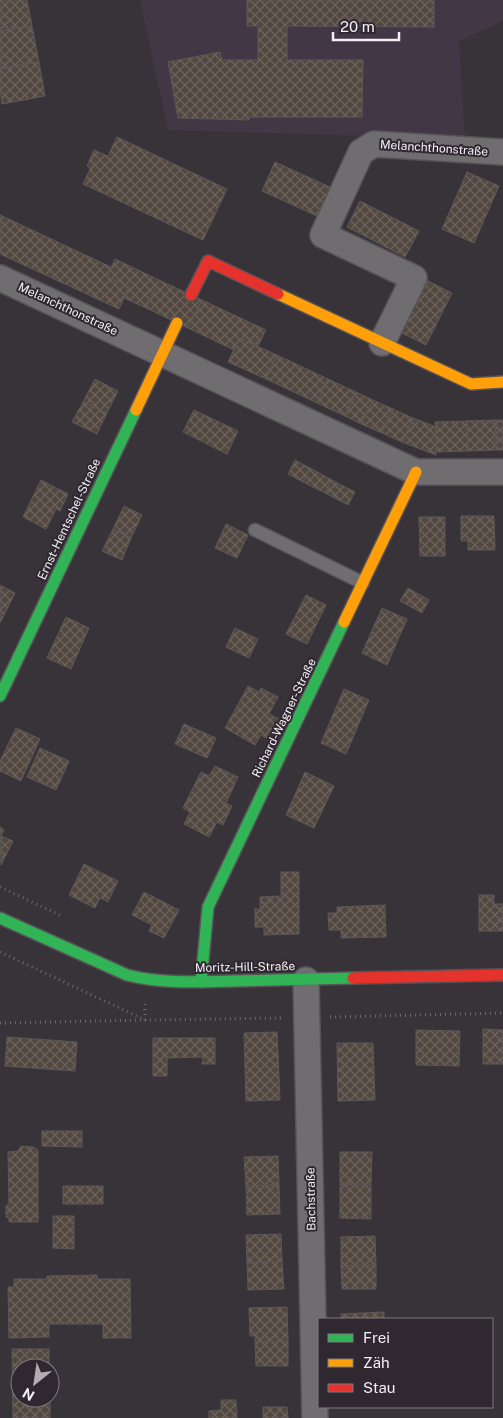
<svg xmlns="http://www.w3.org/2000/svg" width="503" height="1418" viewBox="0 0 503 1418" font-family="'Public Sans',sans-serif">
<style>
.commercial{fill:#423745}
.building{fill:url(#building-cross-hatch);stroke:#5c5858}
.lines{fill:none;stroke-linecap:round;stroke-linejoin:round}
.lane-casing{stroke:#565257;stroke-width:15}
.street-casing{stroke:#565257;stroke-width:28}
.fast-casing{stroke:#565257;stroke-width:14}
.slow-casing{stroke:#565257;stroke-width:14}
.jam-casing{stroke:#565257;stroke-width:14}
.path{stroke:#6c696d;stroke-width:3;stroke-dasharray:1 4;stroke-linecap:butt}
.lane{stroke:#706d71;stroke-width:12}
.street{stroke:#706d71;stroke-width:25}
.fast{stroke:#30b455;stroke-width:11}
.slow{stroke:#ff9f0a;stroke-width:11}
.jam{stroke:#e5322d;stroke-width:11}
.labels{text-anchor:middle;stroke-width:4;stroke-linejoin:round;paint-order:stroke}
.street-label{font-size:12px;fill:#f4eff5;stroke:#2f2831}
</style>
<defs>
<pattern id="building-cross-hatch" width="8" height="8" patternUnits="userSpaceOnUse" patternTransform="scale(1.25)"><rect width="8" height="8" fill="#524840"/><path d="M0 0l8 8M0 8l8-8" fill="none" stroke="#6c635c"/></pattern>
</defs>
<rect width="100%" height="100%" fill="#383339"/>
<!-- commercial -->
<path class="commercial" d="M140 0H503V21L459 41 465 139 168 130Z"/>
<!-- building -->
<path class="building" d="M0 0H27L32 26 0 31Z
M247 0H434V27L287 26V60H363L362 117H249V120L178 118 168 62 220 52 222 60H258V26H247Z
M32 26 39 62 0 69V31Z
M39 62 45 96 2 104 0 91V69Z
M117 137 227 189 203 240 83 184 90 169 87 166 94 150 108 156Z
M275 162 330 187 317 216 262 191Z
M467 172 499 186 474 243 442 229Z
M360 201 419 231 405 257 347 227Z
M0 215 111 267 107 277 129 287 119 309 0 254Z
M115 259 159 280 146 308 124 298 129 287 107 277Z
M422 278 452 293 426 345 396 330Z
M159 280 202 300 188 328 146 308Z
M202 300 266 330 258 346 239 338 234 350 188 328Z
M239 338 277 355 266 379 228 362Z
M277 355 328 379 317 403 266 379Z
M95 379 118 391 107 413 83 402Z
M328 379 356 392 345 416 317 403Z
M356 392 373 400 361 424 345 416Z
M373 400 393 409 382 433 361 424Z
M83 402 107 413 97 434 72 422Z
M393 409 413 418 402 442 382 433Z
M194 410 238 431 227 454 183 432Z
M413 418 436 427V455L402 442Z
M496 420H503V450H496Z
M496 420V450L468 451 467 421Z
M467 421 468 451 437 452 435 422Z
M295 460 310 468 303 482 288 474Z
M310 468 332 480 325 493 303 482Z
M41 480 68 494 60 511 56 509 46 529 23 517Z
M332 480 355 492 348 505 325 493Z
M124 506 142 515 131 538 113 529Z
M461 516H494L495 550H468V541H461Z
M419 517H445V556H420Z
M226 524 248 535 237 558 215 548Z
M113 529 131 538 122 560 102 551Z
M0 585 15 593 0 623Z
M408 588 429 600 422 613 400 601Z
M306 595 326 605 307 644 286 634Z
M382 608 407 619 387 665 362 653Z
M66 617 89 628 71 669 47 658Z
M235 628 258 639 249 658 226 647Z
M248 686 259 692 261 688 278 697 269 714 279 719 268 739 261 735 255 745 225 728Z
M344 689 369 700 346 754 321 743Z
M184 724 216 738 207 758 175 744Z
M16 728 40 739 21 781 0 771V761Z
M40 748 69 761 56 790 27 777Z
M215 766 238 777 226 803 232 806 223 825 217 822 209 837 184 824 190 812 183 808 201 772 209 776Z
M305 772 334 786 314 828 286 815Z
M0 827 4 830 1 836 13 841 1 865Z
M84 864 118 881 108 902 100 898 95 908 69 895Z
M281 872H299V934L264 935V927H255V908L260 910V897L281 896Z
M144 892 179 910 164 938 149 931 152 925 132 915Z
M479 895H494V904H503V931H479Z
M385 905 386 937 341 938V930H329L328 913H337V907Z
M483 1029 503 1030V1064H483Z
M416 1030 460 1031 459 1066 416 1065Z
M277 1032 280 1100 246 1101 244 1033Z
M7 1037 77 1042 75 1071 5 1066Z
M153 1038H215V1064H202L203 1057 167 1058V1076H153Z
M337 1043H373L375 1100 338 1101Z
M42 1131H82V1147L42 1146Z
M21 1146 33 1147 38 1150V1222H9V1218L6 1217V1206L9 1203 8 1152 18 1151Z
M340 1152H372L371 1184H340Z
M278 1156 279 1185 246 1186 244 1157Z
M340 1184H371V1219L340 1218Z
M279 1185 280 1214 247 1215 246 1186Z
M63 1186H103V1204H63Z
M53 1216H74V1249L53 1248Z
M281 1234 282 1261 247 1263 246 1235Z
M375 1236 376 1265 341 1266V1237Z
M282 1261 284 1289 248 1290 247 1263Z
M376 1265V1289H342L341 1266Z
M97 1275V1279H130L131 1338H103V1324H49V1337L9 1338 8 1287H14V1279H47V1276Z
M287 1307 288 1341 255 1342V1336H250L249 1308Z
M384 1312V1319H341V1314Z
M288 1341V1366H256L255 1342Z
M12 1349H49V1368H20V1398H50V1418H13Z
M221 1400H236L237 1418H209V1411L221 1410Z
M263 1407H287L288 1418H263Z"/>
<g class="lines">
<defs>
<path id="lane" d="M255 530 363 583"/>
<path id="street" d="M0 278 416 472H503
M382 343 414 278 323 235 361 152 374 144 503 152
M306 980 315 1418"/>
<path id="fast" d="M0 696 136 410
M0 918 127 975C162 984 198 982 234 981 274 980 313 979 353 978
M201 982 208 907 344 622"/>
<path id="slow" d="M278 294 471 384 503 382
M136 410 177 323
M344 622 416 472"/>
<path id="jam" d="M191 295 208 261 278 294
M353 978 503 975"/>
</defs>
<!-- lane casing -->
<use href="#lane" class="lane-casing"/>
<!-- street casing -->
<use href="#street" class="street-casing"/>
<!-- fast casing -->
<use href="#fast" class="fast-casing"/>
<!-- slow casing -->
<use href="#slow" class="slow-casing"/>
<!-- jam casing -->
<use href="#jam" class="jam-casing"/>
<!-- path -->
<path class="path" d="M0 887 62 916
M0 952 145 1020 284 1018
M330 1017 503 1013
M0 1023 145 1020V1003"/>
<!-- lane -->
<use href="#lane" class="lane"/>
<!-- street -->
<use href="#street" class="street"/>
<!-- fast -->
<use href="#fast" class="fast"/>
<!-- slow -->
<use href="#slow" class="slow"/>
<!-- jam -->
<use href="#jam" class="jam"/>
</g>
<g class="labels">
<!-- street labels -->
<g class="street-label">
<text transform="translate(434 148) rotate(4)" y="4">Melanchthonstraße</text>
<text transform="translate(68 309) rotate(25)" y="4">Melanchthonstraße</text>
<text transform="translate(69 519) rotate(-65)" y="4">Ernst-Hentschel-Straße</text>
<text transform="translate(284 718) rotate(-64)" y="4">Richard-Wagner-Straße</text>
<text transform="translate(245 967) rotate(-1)" y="4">Moritz-Hill-Straße</text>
<text transform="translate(311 1199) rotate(-91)" y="4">Bachstraße</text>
</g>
</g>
<!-- legend -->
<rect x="318" y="1318" width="175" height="90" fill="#2f2831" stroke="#7e787f"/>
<rect x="328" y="1334" width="25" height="8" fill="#30b455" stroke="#7e787f"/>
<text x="363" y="1343" font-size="15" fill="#f4eff5">Frei</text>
<rect x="328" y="1359" width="25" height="8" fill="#ff9f0a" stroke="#7e787f"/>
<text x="363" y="1368" font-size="15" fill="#f4eff5">Zäh</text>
<rect x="328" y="1384" width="25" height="8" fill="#e5322d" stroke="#7e787f"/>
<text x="363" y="1393" font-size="15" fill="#f4eff5">Stau</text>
<!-- north arrow -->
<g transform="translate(35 1383) rotate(210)"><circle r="24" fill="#2f2831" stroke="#7e787f"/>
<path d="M0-4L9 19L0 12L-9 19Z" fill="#b2adb3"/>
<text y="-8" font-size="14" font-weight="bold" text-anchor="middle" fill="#f4eff5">N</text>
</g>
<!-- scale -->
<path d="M333 32v8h66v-8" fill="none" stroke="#f4eff5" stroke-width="2.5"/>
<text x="340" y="32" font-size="15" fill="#f4eff5" stroke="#2f2831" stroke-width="4" paint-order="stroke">20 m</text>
</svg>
